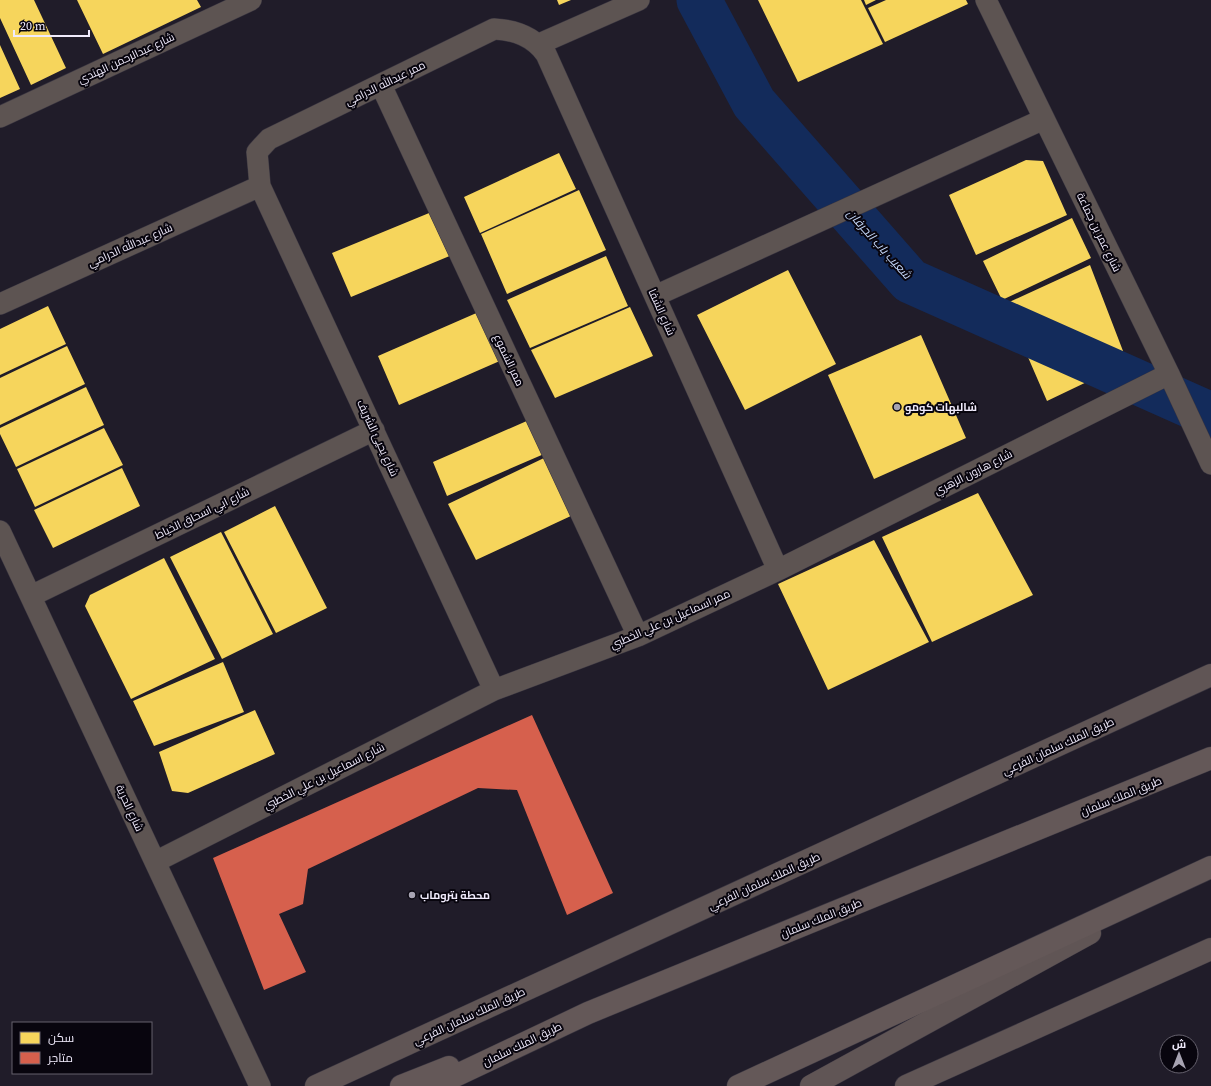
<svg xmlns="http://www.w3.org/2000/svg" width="1211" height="1086" viewBox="0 0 1211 1086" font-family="'Source Serif 4',Cairo,serif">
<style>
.homes{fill:#f6d55c}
.shops{fill:#d6604d}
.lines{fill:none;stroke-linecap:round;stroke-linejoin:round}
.river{stroke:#132b5b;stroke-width:45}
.minor-casing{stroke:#3a3641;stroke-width:22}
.primary-casing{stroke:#3a3641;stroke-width:23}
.trunk-casing{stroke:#3a3641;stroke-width:23}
.minor{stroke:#5d5452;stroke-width:21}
.primary{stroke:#605555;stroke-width:22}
.trunk{stroke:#645858;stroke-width:22}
.poi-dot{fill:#a7a3b2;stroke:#08050e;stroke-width:1.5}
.labels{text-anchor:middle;stroke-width:4;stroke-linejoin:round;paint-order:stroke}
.street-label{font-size:11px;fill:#f0ebfc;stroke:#08050e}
.poi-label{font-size:11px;font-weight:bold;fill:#f0ebfc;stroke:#08050e;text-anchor:start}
.water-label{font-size:12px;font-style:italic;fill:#c7dafc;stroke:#08050e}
</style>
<rect width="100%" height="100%" fill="#201c29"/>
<!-- homes -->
<path class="homes" d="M0 0H34L66 68 31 85 0 18Z
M77 0H197L201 7 103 54Z
M557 0H571L559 5Z
M758 0H861L883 44 798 82Z
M864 0H876L866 5Z
M886 0H966L968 4 885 42 868 8Z
M0 45 20 89 0 98Z
M559 153 576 189 480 233 464 197Z
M1026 160 1043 161 1067 215 976 255 949 195Z
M579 190 606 250 507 294 481 234Z
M434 211 452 255 351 297 332 253Z
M1072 218 1091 258 1002 300 983 261Z
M606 256 628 306 530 348 507 300Z
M1090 265 1123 351 1116 368 1047 401 1005 304Z
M788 270 836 364 745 410 697 315Z
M48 306 66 344 0 375V329Z
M630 307 653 356 555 398 531 350Z
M481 311 502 360 399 405 378 356Z
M921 335 966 438 874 479 828 375Z
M67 346 85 384 0 425V378Z
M86 387 104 425 16 467 0 434V428Z
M529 420 544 454 447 496 433 462Z
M104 428 123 465 35 507 17 469Z
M544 458 573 515 476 560 448 504Z
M122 468 140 506 53 548 34 510Z
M978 493 1033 595 932 642 882 537Z
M275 506 327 608 276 633 224 532Z
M221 532 273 634 222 659 170 557Z
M874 540 929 642 828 690 778 584Z
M164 558 215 659 131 699 85 606 90 595Z
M223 662 244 712 154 746 133 701Z
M255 710 275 754 188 793 172 791 159 752Z"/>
<!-- shops -->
<path class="shops" d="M532 715 613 893 567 915 517 790 478 788 308 869 303 904 279 914 306 972 264 990 213 858Z"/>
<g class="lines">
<!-- river -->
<path class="river" d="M699 0 754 103 910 281 1211 415"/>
<defs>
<path id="minor" d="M986 0 1169 374 1211 464
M539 44 639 0
M381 85 638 636
M0 117 251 0
M655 296 1044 119
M0 304 260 186
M0 531 260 1086
M31 596 374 430
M494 690 260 186 257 152 269 139 494 29C515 30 533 36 546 54L778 570
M155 862 494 690 638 636 778 570 1169 374"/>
<path id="primary" d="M316 1086 1211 675
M811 1086 1090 933
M906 1086 1211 949"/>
<path id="trunk" d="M401 1086 449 1067
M434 1086 588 1013 1211 758
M738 1086 1211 867"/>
</defs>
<!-- minor casing -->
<use href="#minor" class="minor-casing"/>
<!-- primary casing -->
<use href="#primary" class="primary-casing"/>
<!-- trunk casing -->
<use href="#trunk" class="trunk-casing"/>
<!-- minor -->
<use href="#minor" class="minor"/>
<!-- primary -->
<use href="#primary" class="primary"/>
<!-- trunk -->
<use href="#trunk" class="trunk"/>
</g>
<!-- markers -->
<g class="poi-dot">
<circle cx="897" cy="407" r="4"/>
<circle cx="412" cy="895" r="4"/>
</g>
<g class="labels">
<!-- street labels -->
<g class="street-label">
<text transform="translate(126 58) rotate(-25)" y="4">شارع عبدالرحمن الهندي</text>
<text transform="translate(385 83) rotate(-26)" y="4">ممر عبدالله الدرامي</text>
<text transform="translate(1099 232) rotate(64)" y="4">شارع عمر بن جماعة</text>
<text transform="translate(130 245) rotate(-24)" y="4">شارع عبدالله الدرامي</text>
<text transform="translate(662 312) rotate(66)" y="4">شارع الشفا</text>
<text transform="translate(509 360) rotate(65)" y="4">ممر الشموع</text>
<text transform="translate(378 438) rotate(65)" y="4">شارع يحيئ الشريف</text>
<text transform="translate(973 472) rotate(-27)" y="4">شارع هارون الزهري</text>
<text transform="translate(202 513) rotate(-26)" y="4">شارع ابي اسحاق الخياط</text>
<text transform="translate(670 619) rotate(-24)" y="4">ممر اسماعيل بن علي الخطبي</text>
<text transform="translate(1058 746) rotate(-25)" y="4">طريق الملك سلمان الفرعي</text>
<text transform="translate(324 776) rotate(-27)" y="4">شارع اسماعيل بن علي الخطبي</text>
<text transform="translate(1121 796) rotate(-22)" y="4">طريق الملك سلمان</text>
<text transform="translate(130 808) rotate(65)" y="4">شارع الحرية</text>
<text transform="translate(764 881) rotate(-25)" y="4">طريق الملك سلمان الفرعي</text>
<text transform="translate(821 918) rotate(-22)" y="4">طريق الملك سلمان</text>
<text transform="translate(469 1016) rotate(-25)" y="4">طريق الملك سلمان الفرعي</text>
<text transform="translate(522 1044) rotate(-26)" y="4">طريق الملك سلمان</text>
</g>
<!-- poi labels -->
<g class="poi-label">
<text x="905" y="411">شالبهات كومو</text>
<text x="420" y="899">محطة بتروماب</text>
</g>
<!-- water labels -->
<g class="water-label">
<text transform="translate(879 244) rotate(48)" y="4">شعيب باب الجرفان</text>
</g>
</g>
<!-- legend -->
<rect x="12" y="1022" width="140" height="52" fill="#08050e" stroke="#65616d"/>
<rect x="20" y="1032" width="20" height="12" fill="#f6d55c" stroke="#65616d"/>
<text x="48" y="1042" font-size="12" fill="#f0ebfc">سكن</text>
<rect x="20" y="1052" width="20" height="12" fill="#d6604d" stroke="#65616d"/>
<text x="48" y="1062" font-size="12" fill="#f0ebfc">متاجر</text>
<!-- north arrow -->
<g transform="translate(1179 1054)"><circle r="19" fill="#08050e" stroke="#65616d"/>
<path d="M0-3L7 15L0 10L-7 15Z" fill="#a7a3b2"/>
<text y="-6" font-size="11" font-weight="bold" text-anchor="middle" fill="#f0ebfc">ش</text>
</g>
<!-- scale -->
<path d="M14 30v6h75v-6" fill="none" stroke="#f0ebfc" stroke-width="2"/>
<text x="20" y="30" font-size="12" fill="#f0ebfc" stroke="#08050e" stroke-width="3" paint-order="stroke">20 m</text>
</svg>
